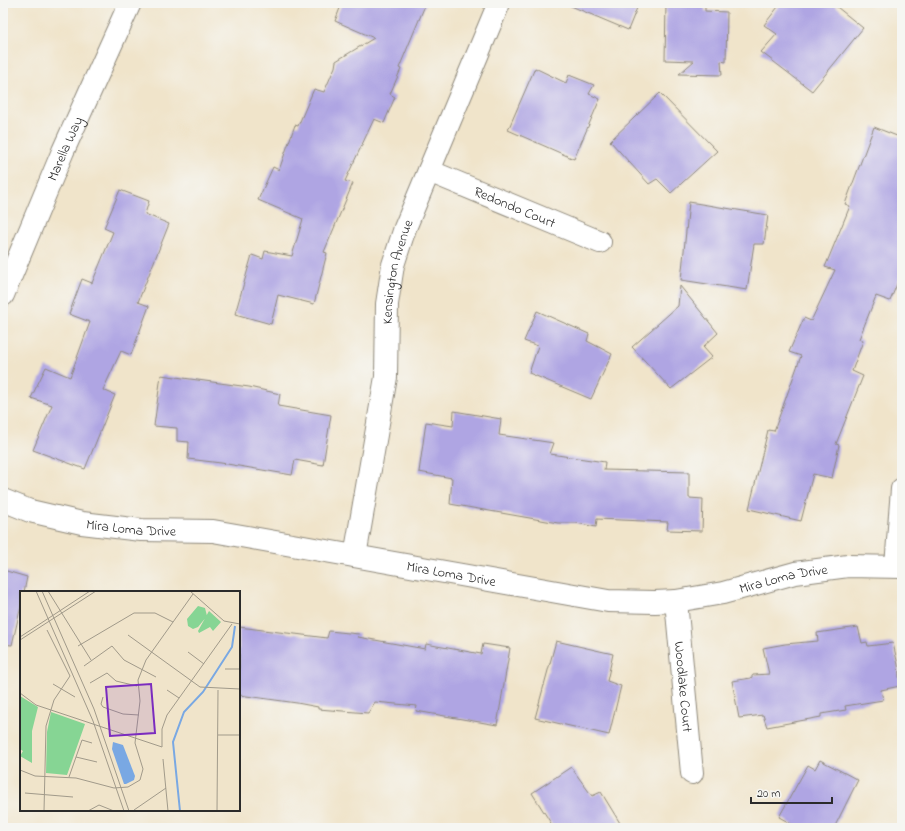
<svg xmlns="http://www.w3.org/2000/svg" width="905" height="831" viewBox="0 0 905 831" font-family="'Indie Flower',sans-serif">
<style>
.building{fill:#afa5e3}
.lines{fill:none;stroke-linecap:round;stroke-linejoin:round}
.minor-casing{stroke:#8e887a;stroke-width:24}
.minor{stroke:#fff;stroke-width:22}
.labels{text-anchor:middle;stroke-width:4;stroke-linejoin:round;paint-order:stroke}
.street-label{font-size:14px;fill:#2b2b2b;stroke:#f6f6f2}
.inset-river{fill:none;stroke:#79a8e3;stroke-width:2}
.inset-road{fill:none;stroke:#a19a8a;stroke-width:1}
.view{fill:#7b2cbf;fill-opacity:0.15;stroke:#7b2cbf;stroke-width:2}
.inset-edge{fill:none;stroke:#2b2b2b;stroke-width:2}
</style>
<rect width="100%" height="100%" fill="#f6f6f2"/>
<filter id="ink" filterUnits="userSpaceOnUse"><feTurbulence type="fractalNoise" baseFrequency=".025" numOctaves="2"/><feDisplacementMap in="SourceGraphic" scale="8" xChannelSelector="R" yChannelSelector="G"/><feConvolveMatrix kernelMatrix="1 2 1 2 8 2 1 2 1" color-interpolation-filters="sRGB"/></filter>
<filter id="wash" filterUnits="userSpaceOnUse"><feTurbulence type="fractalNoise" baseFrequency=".012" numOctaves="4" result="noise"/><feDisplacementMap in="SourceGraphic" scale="16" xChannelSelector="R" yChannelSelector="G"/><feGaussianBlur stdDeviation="0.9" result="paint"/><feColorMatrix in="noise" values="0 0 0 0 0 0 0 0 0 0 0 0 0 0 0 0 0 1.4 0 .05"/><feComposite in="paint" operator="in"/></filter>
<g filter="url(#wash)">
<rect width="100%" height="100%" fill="#f0e4ca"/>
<g id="blocks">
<!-- building -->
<path class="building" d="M342 3H426L399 68 401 69 390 94 395 97 384 123 374 119 345 181 353 183 324 252 327 253 314 304 278 295 271 324 235 314 252 255 263 259 265 251 292 256 303 219 258 200 273 167 279 170 295 125 298 126 314 89 324 92 335 67 336 61 374 38 335 21Z
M564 3H639L628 30Z
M666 3H705V11L727 12 726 62 721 61 722 75 679 74 694 61 665 60Z
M781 3H832L863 28 812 91 761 52 777 34 764 25Z
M535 68 566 83 569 75 594 85 589 94 600 99 574 159 508 130Z
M660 93 717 151 671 193 657 179 649 184 610 141Z
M874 127 902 138V272L890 301 876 296 859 339 863 341 852 371 863 376 836 444 839 445 832 478 813 474 801 521 749 509 768 430 774 431 801 356 789 352 804 318 811 321 835 270 825 267 850 206 845 204Z
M120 190 149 201 145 214 169 224 138 302 149 306 131 355 121 351 103 390 115 395 85 469 33 450 52 405 31 398 46 367 70 377 90 322 69 314 82 279 92 283 113 232 104 228Z
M689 202 768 215 764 244H754L747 290 681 280Z
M680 286 718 333 703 347 712 357 671 389 632 347 678 306Z
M537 311 589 334 587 341 612 354 591 399 529 373 538 346 524 341Z
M161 375 249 387 280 394 278 406 331 415 323 465 295 460 292 475 221 463 188 459 189 442 177 441V428L154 426Z
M454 411 501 419 499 435 554 443 550 454 605 462 604 470 689 472V498L703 499 702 531 667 530 668 522 597 519 596 527 576 523H558L450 504 452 478 419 472 426 422 453 426Z
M3 570 27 577 24 592H21V606L12 645 3 644Z
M239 627 327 638 329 631 359 634 358 637 425 649 426 644 481 654 483 644 510 648 497 725 416 711 417 706 375 702 368 713 318 709V707L297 703 239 695Z
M858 627 862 643 867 642 868 646 893 643 898 665 900 686 881 690 883 700 845 706 846 710 821 714V717L767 727 763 715 739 718 732 681 751 678 753 675 769 674 763 648 785 644 818 641 817 633Z
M556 641 613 654 607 681 621 686 609 735 535 718Z
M820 760 858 780 834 828H799L779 817 808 765 815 769Z
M571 767 592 796 601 792 623 828H554L532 793Z"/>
</g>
</g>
<g filter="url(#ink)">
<use href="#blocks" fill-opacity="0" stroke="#8e887a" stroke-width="1"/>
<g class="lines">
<defs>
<g id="minor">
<path id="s1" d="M429 171 600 242"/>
<path id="s2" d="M3 295 63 151 130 3"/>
<path id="s3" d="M3 500 30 511 82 523 141 530 213 531 608 601 655 602 676 601 723 593 795 573 848 566 902 567"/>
<path id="s4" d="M355 556 386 377 387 304 393 265 405 228 499 3"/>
<path d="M896 566 902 489"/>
<path id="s5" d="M676 601 692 773"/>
</g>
</defs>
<!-- minor casing -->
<use href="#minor" class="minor-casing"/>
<!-- minor -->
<use href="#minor" class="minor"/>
</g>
</g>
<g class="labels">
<!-- street labels -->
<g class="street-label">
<text dy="5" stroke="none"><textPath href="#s2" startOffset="159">Marella Way</textPath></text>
<text dy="5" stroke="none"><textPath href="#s1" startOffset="93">Redondo Court</textPath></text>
<text dy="5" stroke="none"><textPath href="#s4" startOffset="288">Kensington Avenue</textPath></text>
<text dy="5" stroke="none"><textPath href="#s3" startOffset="132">Mira Loma Drive</textPath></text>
<text dy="5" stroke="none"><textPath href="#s3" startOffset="456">Mira Loma Drive</textPath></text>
<text dy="5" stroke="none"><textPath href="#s3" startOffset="793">Mira Loma Drive</textPath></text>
<text dy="5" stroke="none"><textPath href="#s5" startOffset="86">Woodlake Court</textPath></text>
</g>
</g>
<!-- overview -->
<g transform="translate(20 591)">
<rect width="220" height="220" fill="#f0e4ca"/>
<path d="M178 15 185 17 187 25 178 36 173 38 168 35 167 28ZM189 20 201 31 193 40 190 36 179 42 178 40ZM0 105 18 116 12 140V172L0 165 3 160 0 158ZM31 121 65 133 47 184 26 182 27 141Z" fill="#86d594"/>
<path d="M93 151 103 154 115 185 114 189 106 193H104L92 158Z" fill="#79a8e3"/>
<path class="inset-river" d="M160 220 153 151 164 121 183 101 212 56 215 35"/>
<path class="inset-road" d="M16 0 73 130 104 220M22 0 74 118 109 220M28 0 71 69M170 0 204 30 220 33M108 44 180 96 220 98M0 46 70 0M0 49 76 0M58 55 114 22H135L153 31M168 61 184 73M64 75 92 55 104 69 136 86M205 78H220M70 92 87 82 96 90 117 95M33 93 55 106M147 99 159 107M0 102 16 114 142 156V138L147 124 212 33M83 106 81 113 83 116 103 123 119 124M198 144H220M56 166 77 171M143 168 148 220M0 179 15 185 56 187 94 197 108 196 120 189 123 178 115 152 120 110 118 89 126 69 173 3M49 186 62 149 72 152M5 202 53 206M114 219 146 197M24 220 26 135 34 109 50 85 27 39M68 220 79 214 94 220M197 220 198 99"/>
<path class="view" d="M131 93 135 142 90 145 86 96Z"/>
<rect width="220" height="220" class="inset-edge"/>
</g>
<!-- margin -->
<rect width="905" height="831" fill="none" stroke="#f6f6f2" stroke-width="16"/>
<!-- scale -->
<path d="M751 797v6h81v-6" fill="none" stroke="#2b2b2b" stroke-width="2"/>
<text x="757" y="797" font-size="12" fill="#2b2b2b" stroke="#f6f6f2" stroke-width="3" paint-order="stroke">20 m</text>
</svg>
